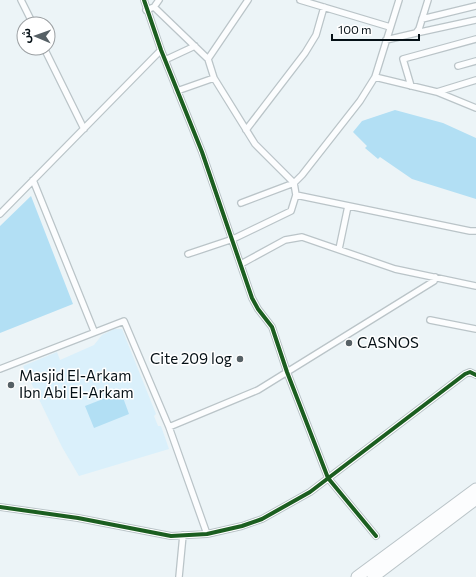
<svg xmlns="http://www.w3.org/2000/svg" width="476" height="577" viewBox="0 0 476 577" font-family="Commissioner,'Noto Sans Arabic',sans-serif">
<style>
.built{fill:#daf0fb}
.green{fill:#b2dff4}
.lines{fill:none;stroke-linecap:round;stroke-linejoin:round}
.street-casing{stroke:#bac4c8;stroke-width:8}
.highway-casing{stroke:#bac4c8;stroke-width:13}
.street{stroke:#fcfdfe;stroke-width:5.5}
.highway{stroke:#fcfdfe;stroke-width:11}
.cycleway-casing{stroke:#fff;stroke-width:6}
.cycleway{stroke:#1b5e20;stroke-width:4}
.poi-dot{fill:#566065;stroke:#fff;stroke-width:1.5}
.labels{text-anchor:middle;stroke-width:3;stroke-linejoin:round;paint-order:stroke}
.poi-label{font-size:15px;fill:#051016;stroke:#fff;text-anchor:start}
</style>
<rect width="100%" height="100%" fill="#ecf4f7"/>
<!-- built -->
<path class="built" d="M114 329H122L156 414 154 416 158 426H161L169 449 79 476 62 447 23 366 57 352 60 360 94 345 102 335Z"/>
<!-- green -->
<path class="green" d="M395 110 443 123 476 138V199L412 179 380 157 378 159 365 148 367 146 353 132 362 121Z
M31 196 73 304 0 333V226Z
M121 392 129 414 94 428 85 406Z"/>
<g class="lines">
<defs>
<path id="street" d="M21 0 33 24
M144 0 161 50 202 152 252 298 258 309 272 327 287 372 328 478 376 536
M300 0 390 27
M154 7 208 59 214 78 255 144 294 183 296 195 470 231H476
M146 10 154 7 159 0
M422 19 476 6
M416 33 476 20
M386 40 416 33 419 29 428 0
M44 48 84 129
M208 59 248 0
M165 60 195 46
M458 66 476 61
M375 77 437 92 476 108
M411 86 403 59 476 39
M177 91 214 78
M437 92 476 80
M246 130 305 53 316 35 324 7
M33 180 94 331
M241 203 294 183 302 175 360 101 375 77 399 0
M0 214 161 50
M339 249 348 206
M188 254 233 239 291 211 296 195
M241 264 285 240 302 237 395 269 476 286
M430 320 476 329
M0 369 124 321 169 427 207 534
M169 427 258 390 434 281 435 277
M0 507 78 518 171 536 207 534 242 526 262 519 310 492 465 374 470 372 476 375
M179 577 183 535"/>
<path id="highway" d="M357 577 476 489
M373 577 476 499"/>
</defs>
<!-- street casing -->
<use href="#street" class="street-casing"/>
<!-- highway casing -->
<use href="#highway" class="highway-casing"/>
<!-- street -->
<use href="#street" class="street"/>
<!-- highway -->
<use href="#highway" class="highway"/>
<defs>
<path id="cycleway" d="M144 0 161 50 202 152 252 298 258 309 272 327 287 372 328 478 376 536
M0 507 78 518 171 536 207 534 242 526 262 519 310 492 465 374 470 372 476 375"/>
</defs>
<!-- cycleway casing -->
<use href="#cycleway" class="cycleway-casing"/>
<!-- cycleway -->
<use href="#cycleway" class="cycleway"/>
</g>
<!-- markers -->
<g class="poi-dot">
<circle cx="349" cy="343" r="4"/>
<circle cx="240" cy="359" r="4"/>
<circle cx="11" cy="385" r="4"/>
</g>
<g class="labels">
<!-- poi labels -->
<g class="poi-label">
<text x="357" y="348">CASNOS</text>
<text x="232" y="364" text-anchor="end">Cite 209 log</text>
<text x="19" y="381">Masjid El-Arkam<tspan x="19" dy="17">Ibn Abi El-Arkam</tspan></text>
</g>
</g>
<!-- north arrow -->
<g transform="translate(36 36) rotate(272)"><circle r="19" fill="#ffffff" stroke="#9b9fa2"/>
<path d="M0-3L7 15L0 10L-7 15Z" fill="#566065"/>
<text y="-6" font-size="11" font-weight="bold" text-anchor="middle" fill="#051016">ش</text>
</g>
<!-- scale -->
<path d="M332 34v6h87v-6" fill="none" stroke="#051016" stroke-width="2"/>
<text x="338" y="34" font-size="12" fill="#051016" stroke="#ffffff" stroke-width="3" paint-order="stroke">100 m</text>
</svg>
